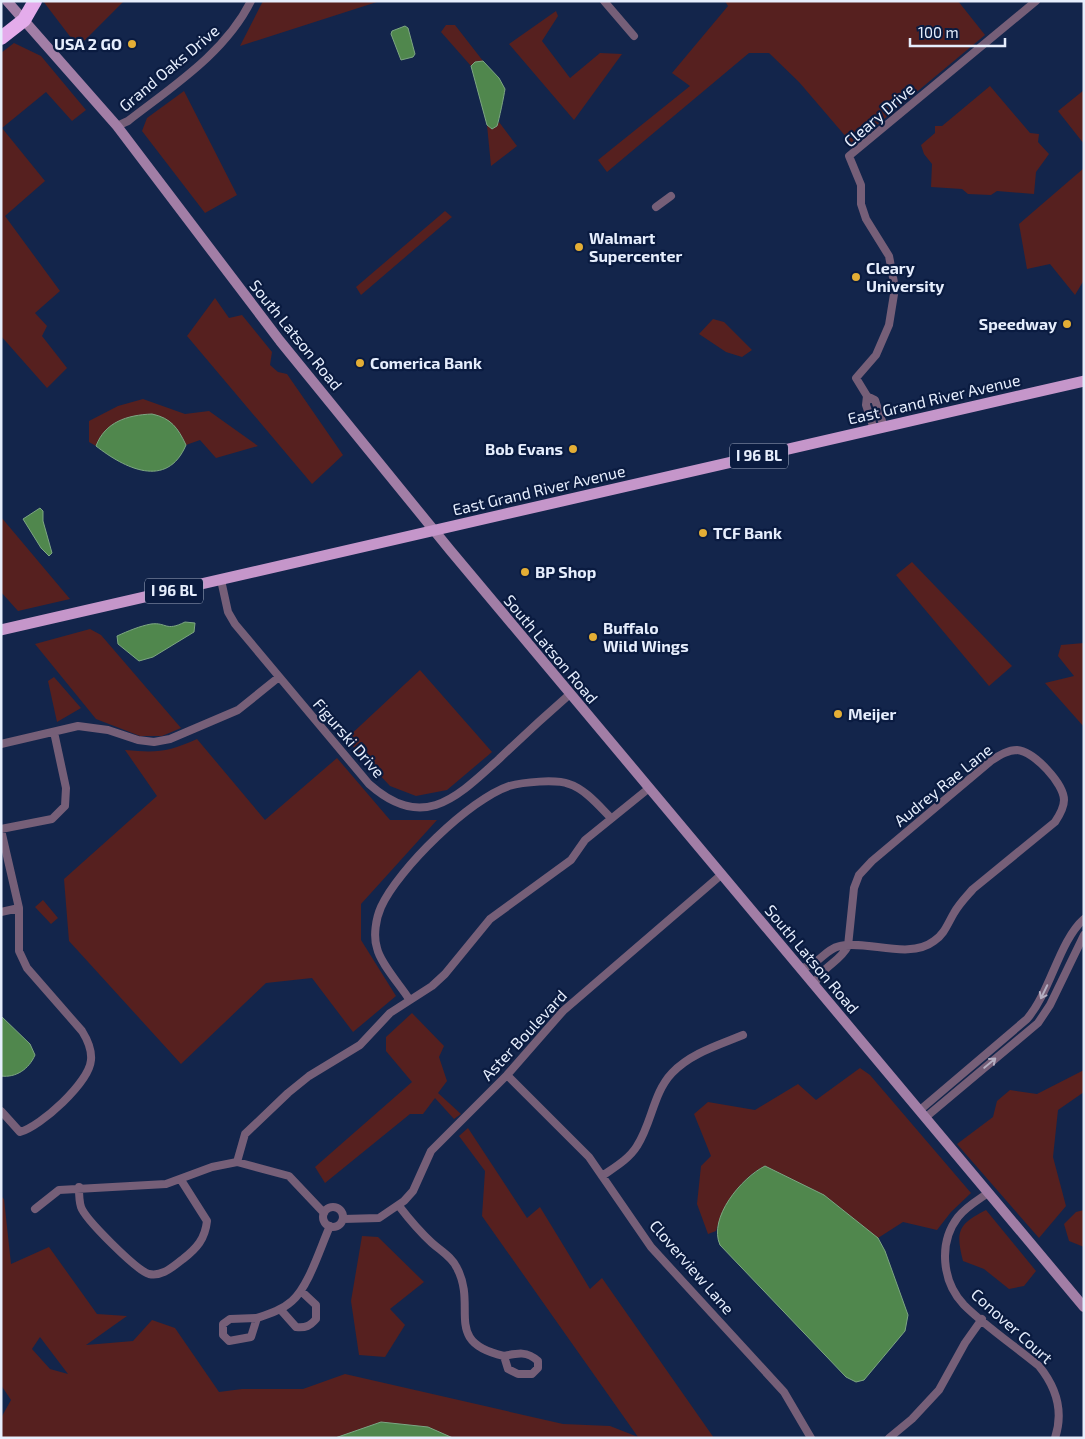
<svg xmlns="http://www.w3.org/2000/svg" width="1085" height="1439" viewBox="0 0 1085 1439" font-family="'Exo 2',sans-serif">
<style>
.green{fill:#56201f;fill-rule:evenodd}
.water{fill:#50874d;stroke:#7da682}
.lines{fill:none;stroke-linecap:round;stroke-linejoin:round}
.minor{stroke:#765f78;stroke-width:8}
.secondary{stroke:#a27ea6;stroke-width:10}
.primary{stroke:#c596ca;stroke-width:11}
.motorway{stroke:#e4aceb;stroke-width:14}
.oneway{stroke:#b4aec1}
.poi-dot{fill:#e4ae35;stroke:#0a1b40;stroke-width:2}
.labels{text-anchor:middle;stroke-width:4.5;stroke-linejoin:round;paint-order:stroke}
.shield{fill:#0a1b40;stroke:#a4afc4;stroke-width:1}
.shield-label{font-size:15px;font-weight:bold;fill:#e6eefd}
.poi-label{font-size:16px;font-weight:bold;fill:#e6eefd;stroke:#0a1b40;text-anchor:start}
.street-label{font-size:16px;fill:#e6eefd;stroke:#0a1b40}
</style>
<rect width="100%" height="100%" fill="#13254b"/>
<!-- green -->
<path class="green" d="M43 1H124L78 47Z
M263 1H380L240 46Z
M725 1H958L985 35 853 145 799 82 769 53H749L607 172 598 160 690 86 672 73 728 6Z
M556 11 558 16 542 41 570 78 600 53 622 54 574 120 509 44Z
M446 25H455L483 61 475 62 471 66 441 32Z
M14 43 41 56 86 110 72 121 46 92 2 128 45 181 5 216 60 291 35 313 47 326 42 336 67 368 47 388 1 336V53Z
M990 86 1030 133 1039 134 1038 142 1049 154 1036 172 1034 194 997 191 991 195 968 194 962 189 931 187 932 164 924 154 921 145 935 133V126H942Z
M1084 90V144L1058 111Z
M184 91 237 195 205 213 142 131 147 118Z
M499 122 517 146 491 166 487 125 492 129 497 126Z
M1084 168V280L1075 295 1050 264 1027 269 1019 224Z
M445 211 452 217 361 295 356 287Z
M215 298 229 318 242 315 272 352 270 365 278 372 287 374 343 455 312 484 187 336Z
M713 319 724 322 752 350 742 357 726 352 699 334Z
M143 399 185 414 209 411 258 446 216 458 200 440 186 445 178 430 100 437 96 446 89 442V421L118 406Z
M1 517 70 599 18 611 1 592Z
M912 562 1012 666 989 686 896 575Z
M90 629 101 635 181 728 162 736H140L96 719 35 644Z
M1084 643V727L1045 683 1074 676 1058 656 1061 645Z
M420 670 492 752 447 790 416 796 390 786 346 739Z
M54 677 81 708 57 722 48 681Z
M197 739 265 820 337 758 390 820H437L361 904V940L396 996 353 1032 312 978 266 983 181 1064 69 941 64 879 157 796 125 750C157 753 168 752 197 739Z
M43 900 58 918 51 924 35 907Z
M412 1013 444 1046 439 1057 447 1081 438 1093 461 1114 454 1119 435 1098 423 1114H410L325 1183 315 1167 412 1082 386 1051V1037Z
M860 1068 870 1075 971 1193 951 1212 937 1230 903 1222 878 1238 824 1195 765 1166C740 1178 724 1205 716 1231L708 1234 697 1204 701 1166 711 1156 694 1114 708 1102 755 1110 798 1084 816 1100Z
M1084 1070V1092L1058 1110 1053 1157 1066 1206 1039 1238 957 1144 993 1117 997 1101 1010 1090 1037 1094Z
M468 1128 527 1218 540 1207 590 1289 602 1278 714 1438H453L428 1427 381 1422 335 1438H1V1418L11 1400 1 1385V1196L4 1199 11 1264 49 1247 97 1314 127 1316 86 1345 133 1341 152 1320 175 1328 219 1392 242 1389H303L345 1374 563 1424 610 1426 638 1437 482 1216 485 1171 459 1136ZM40 1337 68 1374 50 1369 32 1349Z
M986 1210 1036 1271 1024 1286 1009 1289 984 1269 963 1261C955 1230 959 1224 986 1210Z
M1084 1210V1247L1069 1241 1064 1224 1076 1212Z
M362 1236 378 1237 424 1282 390 1309 405 1325 385 1357 359 1355 351 1301Z"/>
<!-- water -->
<path class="water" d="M405 26 408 28 415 54 413 57 401 60 391 34 392 31Z
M483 61 499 78 505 89C504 96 499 120 497 126L492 129 487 125 471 66 475 62Z
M152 414C171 418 178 428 186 445 167 490 124 468 96 446 105 422 127 415 152 414Z
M40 508 43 511V521L52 553 49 556 41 548 23 519Z
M185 622 195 623 194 632 153 657 139 661 118 644 117 636C128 631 140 626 151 624 167 622 165 632 185 622Z
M1 1016 30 1044 35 1055C29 1069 16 1078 1 1076Z
M765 1166 824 1195 878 1238 885 1251 908 1315 905 1331 864 1380 856 1382 846 1377 720 1245C708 1218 741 1178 765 1166Z
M381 1422 428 1427 453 1438H335Z"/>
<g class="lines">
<!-- minor -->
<path class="minor" d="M604 1 634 36
M117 126 128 121C173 86 225 53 251 1
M656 207 671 196
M867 396 866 405 874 429
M884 427 875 400 867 396 856 378 876 355 889 325 895 288 889 256 866 219 861 204V185L849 156 1036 1
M221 580 228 612 235 624 369 784C423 832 456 798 499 759 522 737 546 715 570 694
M1 744 78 726 108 730 138 740 154 742 170 739 238 710 279 677
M1 829 52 819 65 806 66 788 54 732
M1 830 19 908V951L27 968 82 1031C87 1039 92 1049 91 1060 89 1083 41 1126 20 1132L1 1111
M1 912 19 908
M800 968C817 968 824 949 840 946 868 940 909 960 934 941 944 935 948 923 954 913 959 904 966 897 973 889L1055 822C1059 816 1064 808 1064 800 1064 784 1034 751 1017 750 1008 750 1000 755 992 760L872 861 859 875 854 888 848 946C840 962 821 967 814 985
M409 999C401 986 380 963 377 948 373 936 376 918 381 907 398 869 470 799 509 786 523 782 556 779 569 784 585 789 599 806 610 817
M507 1075 589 1157 651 1247 784 1392 811 1438
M920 1110 1027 1019C1051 991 1059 941 1084 919
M926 1117 1038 1023 1050 1005 1084 935
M237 1162 245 1134 288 1093 309 1076 360 1045 390 1013 432 986 445 974 490 919 571 860 585 840 648 789
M602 1176C615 1167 629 1159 637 1146 652 1123 653 1093 672 1073 691 1053 719 1045 743 1035
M79 1187C79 1193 79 1201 81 1207 85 1219 136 1270 149 1274 163 1277 173 1266 183 1259 197 1248 205 1239 207 1221L181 1180
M988 1193C978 1200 966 1207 958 1217 938 1243 942 1282 964 1305 985 1326 1016 1347 1039 1366 1056 1387 1064 1411 1055 1438
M399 1206C409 1219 420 1232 432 1243 441 1251 452 1257 457 1268 478 1308 442 1342 504 1356L508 1369 518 1374H532L538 1368V1361C527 1351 518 1353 504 1356
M323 1217a10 10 0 1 1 20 0a10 10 0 1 1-20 0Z
M35 1209 59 1190 166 1184 212 1167 237 1162 289 1176 324 1213
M343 1219 379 1218 404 1201 413 1191 431 1151 507 1075 563 1011 721 875
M280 1309 296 1327C306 1328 310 1326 316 1319V1305L301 1291
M257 1318 230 1319 223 1324V1335L229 1341 251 1337 257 1318C269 1314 282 1310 292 1301 309 1286 320 1248 330 1226
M889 1438 912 1419 939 1390 965 1343 982 1319"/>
<!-- secondary -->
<path class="secondary" d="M7 1 117 126 280 341 450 550 1084 1307"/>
<!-- primary -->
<path class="primary" d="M1 630 1084 381"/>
<!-- motorway -->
<path class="motorway" d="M1 38 24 20 35 1"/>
</g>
<!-- one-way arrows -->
<defs><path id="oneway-shaft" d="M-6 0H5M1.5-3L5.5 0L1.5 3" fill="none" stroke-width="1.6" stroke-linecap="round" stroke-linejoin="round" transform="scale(1.25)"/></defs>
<g class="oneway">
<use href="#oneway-shaft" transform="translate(1044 992) rotate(116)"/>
<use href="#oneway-shaft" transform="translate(990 1063) rotate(-40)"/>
</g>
<!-- markers -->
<g class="poi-dot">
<circle cx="132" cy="44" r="5"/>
<circle cx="579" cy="247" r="5"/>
<circle cx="856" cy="277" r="5"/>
<circle cx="1067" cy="324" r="5"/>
<circle cx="360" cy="363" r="5"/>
<circle cx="573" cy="449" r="5"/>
<circle cx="703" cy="533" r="5"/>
<circle cx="525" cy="572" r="5"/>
<circle cx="593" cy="637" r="5"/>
<circle cx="838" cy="714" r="5"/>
</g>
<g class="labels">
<!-- shield labels -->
<g class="shield">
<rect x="730" y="443.5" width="58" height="25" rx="4"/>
<rect x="145" y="578.5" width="58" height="25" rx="4"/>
</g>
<g class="shield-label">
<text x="759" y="461">I 96 BL</text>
<text x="174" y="596">I 96 BL</text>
</g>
<!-- poi labels -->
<g class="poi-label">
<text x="122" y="50" text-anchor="end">USA 2 GO</text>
<text x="589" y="244">Walmart<tspan x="589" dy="18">Supercenter</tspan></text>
<text x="866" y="274">Cleary<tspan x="866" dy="18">University</tspan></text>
<text x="1057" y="330" text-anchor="end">Speedway</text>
<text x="370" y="369">Comerica Bank</text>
<text x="563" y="455" text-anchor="end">Bob Evans</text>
<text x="713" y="539">TCF Bank</text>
<text x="535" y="578">BP Shop</text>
<text x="603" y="634">Buffalo<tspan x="603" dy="18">Wild Wings</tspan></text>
<text x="848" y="720">Meijer</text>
</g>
<!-- street labels -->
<g class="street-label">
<text transform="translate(169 68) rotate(-40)" y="6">Grand Oaks Drive</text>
<text transform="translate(879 115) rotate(-41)" y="6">Cleary Drive</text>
<text transform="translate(296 335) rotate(51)" y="6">South Latson Road</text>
<text transform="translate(934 399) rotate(-13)" y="6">East Grand River Avenue</text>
<text transform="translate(539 490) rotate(-13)" y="6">East Grand River Avenue</text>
<text transform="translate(551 649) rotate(50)" y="6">South Latson Road</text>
<text transform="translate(349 738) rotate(49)" y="6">Figurski Drive</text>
<text transform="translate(943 785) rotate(-39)" y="6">Audrey Rae Lane</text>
<text transform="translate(812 959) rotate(50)" y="6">South Latson Road</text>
<text transform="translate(524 1035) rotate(-47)" y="6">Aster Boulevard</text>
<text transform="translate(692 1267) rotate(49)" y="6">Cloverview Lane</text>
<text transform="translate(1012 1326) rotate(42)" y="6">Conover Court</text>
</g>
</g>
<!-- border -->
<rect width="1085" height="1439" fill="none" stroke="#e6eefd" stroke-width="5"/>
<!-- scale -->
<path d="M910 38v8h95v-8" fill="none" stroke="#e6eefd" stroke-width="2.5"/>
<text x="918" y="38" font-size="15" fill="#e6eefd" stroke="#0a1b40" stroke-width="4" paint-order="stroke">100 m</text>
</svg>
